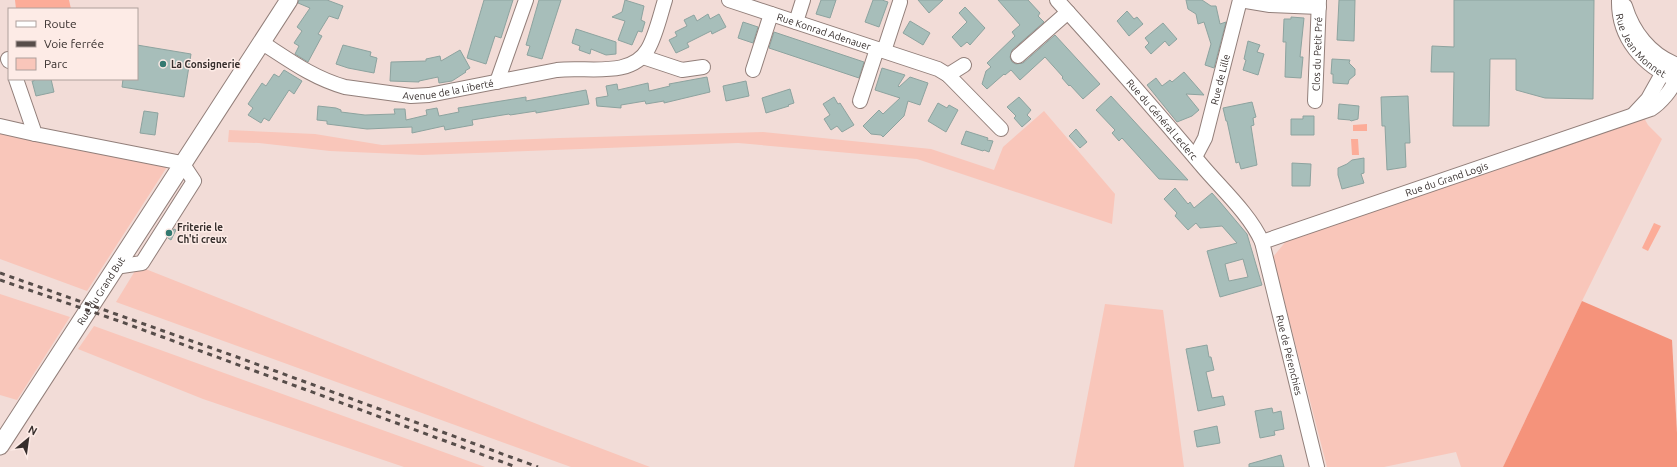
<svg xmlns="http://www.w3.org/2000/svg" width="1677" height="467" viewBox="0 0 1677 467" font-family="Ubuntu,sans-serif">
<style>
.green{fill:#f9c6ba}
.forest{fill:#f5937b}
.water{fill:#fcac98}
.building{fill:#a7beba;stroke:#8da39f;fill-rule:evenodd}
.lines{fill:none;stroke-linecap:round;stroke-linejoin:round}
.minor-casing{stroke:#927f7a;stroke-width:16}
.major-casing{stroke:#927f7a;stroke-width:19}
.minor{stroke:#fff;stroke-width:14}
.major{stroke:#fff;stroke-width:17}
.rail{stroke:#574d4a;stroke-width:3;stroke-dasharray:5 5;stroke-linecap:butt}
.poi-dot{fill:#337970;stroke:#fdebe6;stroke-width:1.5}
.labels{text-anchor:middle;stroke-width:3;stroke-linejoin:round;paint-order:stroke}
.street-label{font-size:10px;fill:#372f2d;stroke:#fdebe6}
.poi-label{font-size:10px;font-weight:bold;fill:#372f2d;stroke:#fdebe6;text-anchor:start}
</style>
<rect width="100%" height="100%" fill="#f2dcd7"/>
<!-- green -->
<path class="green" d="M1044 111 1115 194 1112 224 917 159 738 143 422 155 330 151 259 143 228 142 229 130 315 134 382 145 560 138 763 132 931 149 994 170 1003 147Z
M1643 116 1648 125 1662 139 1582 301 1503 467H1461L1456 452 1384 467H1327L1273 257 1287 240 1553 151Z
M0 132 167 167 87 291 0 259Z
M138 266 542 426 650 467H571L116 302Z
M0 294 70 317 17 400 0 395Z
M1105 304 1163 310 1184 467H1074Z
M94 326 485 467H404L203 399 78 349Z"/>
<!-- forest -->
<path class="forest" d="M1582 301 1672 340 1677 433V467H1503Z"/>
<!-- water -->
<path class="water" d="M15 0H69L71 9H16Z
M1367 124V131H1353V125Z
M1351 139H1358L1359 155H1352Z
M1654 223 1661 226 1648 251 1642 248Z"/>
<!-- building -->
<path class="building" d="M299 0H327L343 6 338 19 329 16 318 34 322 36 308 62 295 54 299 46 294 43 302 31 297 27 310 8 298 3Z
M484 0H513L501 38 495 36 486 64 467 58Z
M539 0H561L542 59 527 55 530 46 526 45Z
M625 0 644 6 641 20 645 22 642 32 638 31 632 45 618 40 625 21 612 17 622 12Z
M821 0H836L830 18 816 14Z
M873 0H882L888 2 879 27 865 22Z
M918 0H943L929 13Z
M998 0H1028L1040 13 1038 16 1044 22 1012 50 1010 57 1012 62 1016 64 1023 63 1055 35 1100 84 1083 99 1070 85 1069 86 1062 78 1063 77 1045 57 1020 80 1011 70 1005 75 1004 74 987 89 982 84 986 71 991 67 987 63 1015 36 1012 32 1020 25Z
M1186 0H1202L1211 6H1216L1220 24 1226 22 1214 68 1205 65 1211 44 1204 22 1198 24 1196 14 1188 9Z
M1339 0H1355L1354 41 1337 40Z
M1454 0H1594L1593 99 1545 98 1516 90V59H1490L1489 126H1453L1454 72H1431L1432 46 1454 47Z
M965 7 985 28 970 45 967 42 961 47 952 37 967 22 959 13Z
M1127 11 1134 19 1137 17 1143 24 1129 36 1117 21Z
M708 14 710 19 719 14 726 27 712 34 711 31 687 43 689 47 676 53 669 40 677 36 675 32 687 26 684 20 694 15 697 21Z
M1291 17 1304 18 1300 57H1303L1301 78 1285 77 1286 42H1283L1284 19H1291Z
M910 21 930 33 923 45 903 33Z
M743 22 758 27 753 43 738 38Z
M1163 23 1177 39 1169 46 1165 41 1151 54 1145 47 1149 43 1145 38Z
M576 29 616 42V54L606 55 591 49 590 54 579 50 580 46 572 43Z
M774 32 864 62 859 78 769 48Z
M1248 41 1260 45 1257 52 1264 54 1258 75 1243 70 1246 60 1244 59Z
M137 45 191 54 184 97 122 87 123 79H137Z
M343 45 371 52 370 56 377 58 374 73 348 68 336 64Z
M460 50 470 68 465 71 466 72 452 81 439 83 438 77 419 81V82L390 81 391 62 426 61V59L440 56 441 61Z
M1332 59 1350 60 1349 63 1355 69V75L1349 80 1348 84 1333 83V74H1331Z
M882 68 905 75 898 86 899 87 910 77 928 83 920 105 908 101 904 116 883 137 881 135 871 134 863 126 879 110 883 114 900 98 875 90Z
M284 70 302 81 294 94 289 90 269 121 264 118 261 123 248 115 253 108 248 104 262 83 266 86 274 74 279 77Z
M1184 72 1204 95 1186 94 1199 110 1192 116 1177 122 1147 85 1156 78 1162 86 1170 80 1172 82Z
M707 77 710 92 664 103V101L646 104 645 101 621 105V108L597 106 596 98 608 96 606 86 617 84 618 90 648 83 649 91 670 86 669 84Z
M34 79H51L54 92 36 96 32 81H34Z
M746 81 749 96 726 101 723 86Z
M790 89 794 103 788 105 789 106 766 113 762 98Z
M586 90 589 104 536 113V111L510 115 509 114 472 120 473 125 445 130 444 126 412 133V127L367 129 327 124V121L317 120 318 106 336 108 341 110V112L365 115 395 114 394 109H405L406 120 427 115 426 110 437 108 439 116 459 112 458 108 526 97V101Z
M1111 96 1188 180 1159 179 1122 138 1119 141 1112 133 1115 130 1096 110Z
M1408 96 1410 143H1405L1406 167 1387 170 1385 126H1382L1381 97Z
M834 97 838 104 840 103 854 125 842 132 837 126 831 130 824 119 830 115 823 104Z
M1019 97 1031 110 1027 115 1031 119 1022 127 1014 118 1016 116 1007 107Z
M1252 102 1256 117 1253 118 1254 125 1251 126 1257 165 1241 169 1239 162 1236 163 1227 121H1226L1223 108Z
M938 103 947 108 949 105 958 110 946 132 928 121Z
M1339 104 1359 106 1358 119 1351 121 1350 120 1338 119Z
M144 111 158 113 155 135 140 133Z
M1303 116H1314V135H1291V119H1303Z
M1076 129 1087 142 1080 148 1069 136Z
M966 131 988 138 987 140 993 141 989 152 984 150 983 151 961 144Z
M1364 158V173L1361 174 1364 183 1342 189 1338 175V168L1347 164 1352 160Z
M1292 163 1311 164 1310 186H1292Z
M1175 188 1188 204 1190 202 1194 208 1212 193 1220 202 1247 234 1262 285 1220 297 1207 251 1237 243 1222 226 1200 228 1196 223 1188 230 1175 216 1177 213 1164 199ZM1243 259 1248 277 1229 281 1225 264Z
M174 229 176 230 171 240 168 238Z
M1207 345 1209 357H1211L1214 370 1206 372 1212 398 1223 396 1225 405 1198 411 1186 349Z
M1272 408 1273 413 1281 411 1284 429 1274 431 1275 435 1260 438 1255 411Z
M1217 426 1220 443 1197 447 1194 431Z
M1281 455 1284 467H1249V464Z"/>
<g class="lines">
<defs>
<g id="minor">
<path id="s1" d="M729 0 938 69 948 75 1001 129"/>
<path id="s2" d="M1057 0C1107 55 1156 111 1204 168 1222 189 1251 216 1262 242L1317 467"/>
<path d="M1240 0 1270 5 1319 7"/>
<path id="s3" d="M1619 0C1618 38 1643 66 1677 80"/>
<path d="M1625 6C1633 32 1650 54 1675 64"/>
<path d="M796 22 803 0"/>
<path id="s4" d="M261 42C289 60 313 78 345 87L411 96 429 95 557 70C586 66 631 79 648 49 656 35 660 16 665 0"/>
<path d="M884 51 900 2"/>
<path d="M1018 56 1068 12"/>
<path d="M643 57 682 70 703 67"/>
<path d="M8 59 9 61"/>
<path d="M753 70 771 14"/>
<path d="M948 75 964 65"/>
<path d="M16 79 35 134 182 163 194 181 142 263 115 267"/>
<path d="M497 82 526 0"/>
<path d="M860 101 877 49"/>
<path id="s5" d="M1315 101 1319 0"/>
<path d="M1634 114 1648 99 1662 74 1671 72"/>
<path d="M0 126 35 134"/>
<path id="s6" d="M1195 157 1205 138 1240 0"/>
<path id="s7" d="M1262 242 1651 109C1659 104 1675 88 1675 77 1675 72 1669 65 1666 60"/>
</g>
<g id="major">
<path id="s8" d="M0 446 289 0"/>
</g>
</defs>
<!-- minor casing -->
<use href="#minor" class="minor-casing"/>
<!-- major casing -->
<use href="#major" class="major-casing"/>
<!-- minor -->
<use href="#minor" class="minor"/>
<!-- major -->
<use href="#major" class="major"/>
<!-- rail -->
<path class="rail" d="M0 273 237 357 538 467
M0 280 119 321 516 467"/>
</g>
<!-- markers -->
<g class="poi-dot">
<circle cx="163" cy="64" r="4"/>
<circle cx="169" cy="233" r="4"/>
</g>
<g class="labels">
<!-- street labels -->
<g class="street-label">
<text dy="4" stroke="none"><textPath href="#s1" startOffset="100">Rue Konrad Adenauer</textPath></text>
<text dy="4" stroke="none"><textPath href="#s3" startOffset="53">Rue Jean Monnet</textPath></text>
<text dy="4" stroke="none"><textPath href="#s5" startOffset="47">Clos du Petit Pré</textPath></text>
<text dy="4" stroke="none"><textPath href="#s6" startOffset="82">Rue de Lille</textPath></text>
<text dy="4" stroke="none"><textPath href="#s4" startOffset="200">Avenue de la Liberté</textPath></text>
<text dy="4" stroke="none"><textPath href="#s2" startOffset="159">Rue du Général Leclerc</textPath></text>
<text dy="4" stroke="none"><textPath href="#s7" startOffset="195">Rue du Grand Logis</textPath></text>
<text dy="4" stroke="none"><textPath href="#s8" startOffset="185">Rue du Grand But</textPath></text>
<text dy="4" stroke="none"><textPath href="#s2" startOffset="434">Rue de Pérenchies</textPath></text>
</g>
<!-- poi labels -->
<g class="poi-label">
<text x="171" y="68">La Consignerie</text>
<text x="177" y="231">Friterie le<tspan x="177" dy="12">Ch'ti creux</tspan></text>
</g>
</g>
<!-- legend -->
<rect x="8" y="8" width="130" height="72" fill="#fdebe6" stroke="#aea09c"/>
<rect x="16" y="21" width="20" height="6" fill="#ffffff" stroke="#aea09c"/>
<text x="44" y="28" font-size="12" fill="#372f2d">Route</text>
<rect x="16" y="41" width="20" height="6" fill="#574d4a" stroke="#aea09c"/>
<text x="44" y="48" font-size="12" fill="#372f2d">Voie ferrée</text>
<rect x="16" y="58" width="20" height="12" fill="#f9c6ba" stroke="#aea09c"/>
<text x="44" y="68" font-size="12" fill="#372f2d">Parc</text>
<!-- north arrow -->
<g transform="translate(28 439) rotate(29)" stroke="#fdebe6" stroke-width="3" paint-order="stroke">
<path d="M0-3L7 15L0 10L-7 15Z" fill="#372f2d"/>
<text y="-6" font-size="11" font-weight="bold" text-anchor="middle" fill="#372f2d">N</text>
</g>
</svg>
